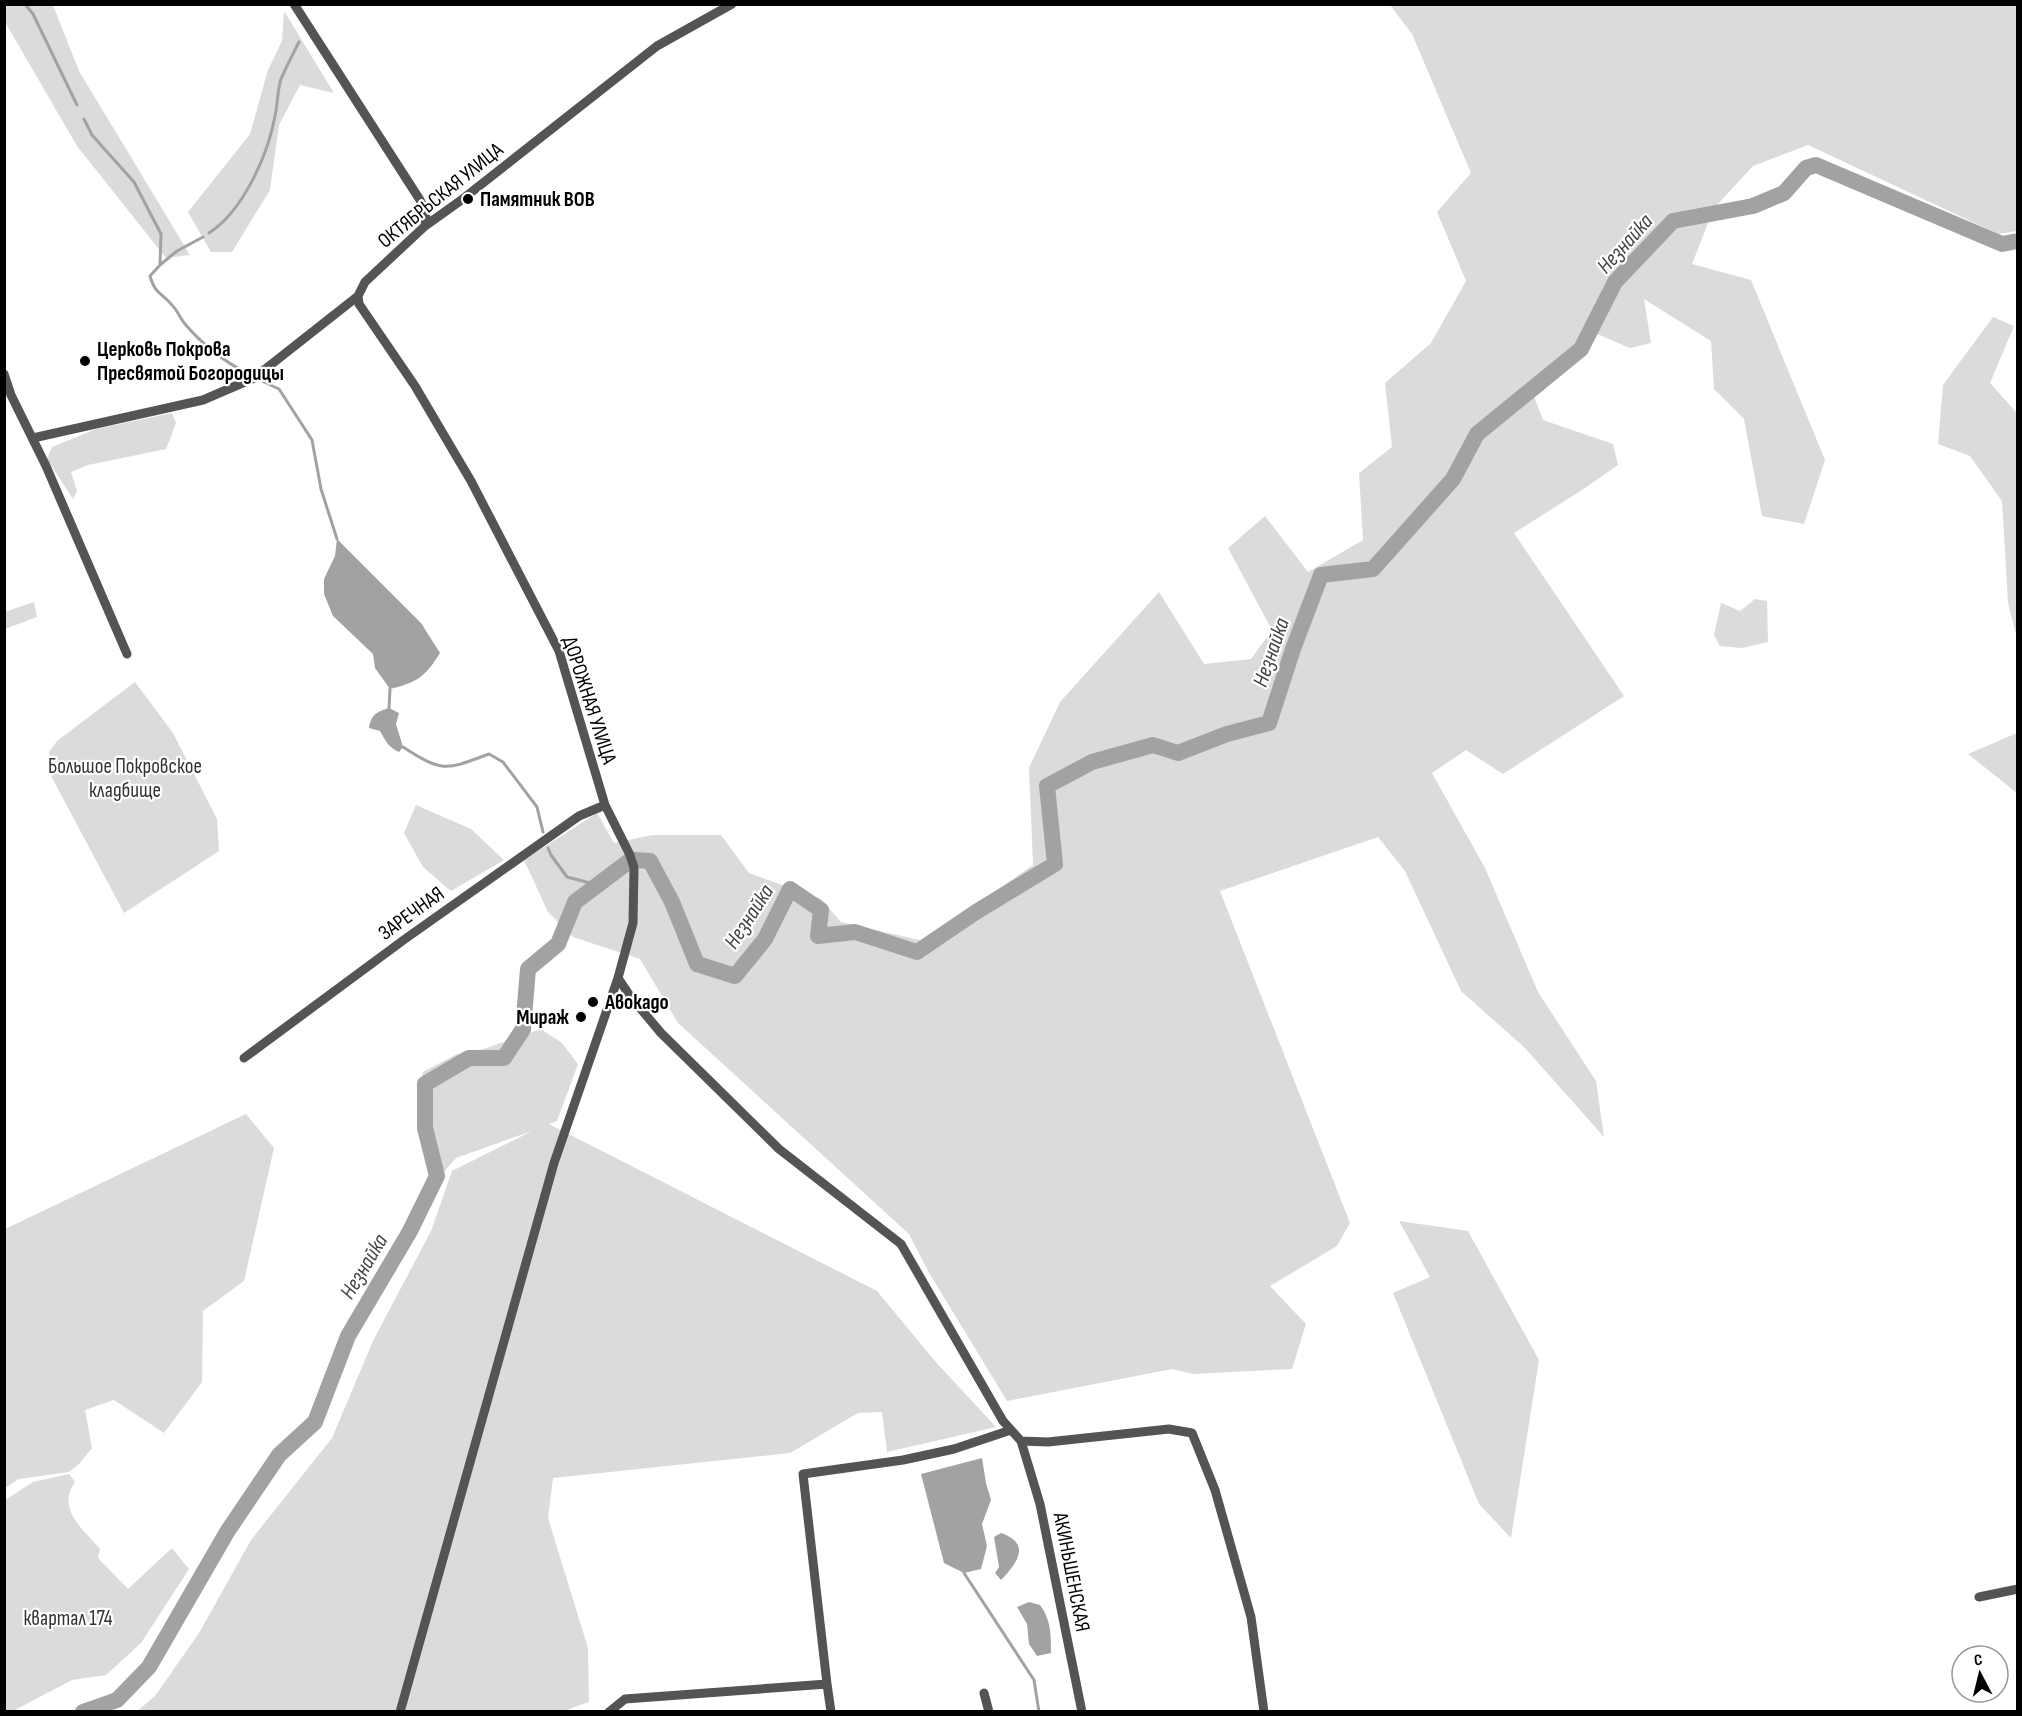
<svg xmlns="http://www.w3.org/2000/svg" width="2022" height="1716" viewBox="0 0 2022 1716" font-family="'Sofia Sans Condensed',sans-serif">
<style>
.green{fill:#dbdbdb}
.water{fill:#a2a2a2}
.lines{fill:none;stroke-linecap:round;stroke-linejoin:round}
.stream{stroke:#a2a2a2;stroke-width:3}
.river{stroke:#a2a2a2;stroke-width:16}
.minor{stroke:#545454;stroke-width:9}
.poi-dot{fill:#000;stroke:#fff;stroke-width:2}
.labels{text-anchor:middle;stroke-width:4.5;stroke-linejoin:round;paint-order:stroke}
.street-label{font-size:21px;fill:#000;stroke:#fff}
.poi-label{font-size:21px;font-weight:bold;fill:#000;stroke:#fff;text-anchor:start}
.park-label{font-size:21px;fill:#323232;stroke:#fff}
.water-label{font-size:22px;font-style:italic;fill:#434343;stroke:#fff}
</style>
<rect width="100%" height="100%" fill="#fff"/>
<!-- green -->
<path class="green" d="M4 5H53L79 71 190 255 166 258 77 146 5 22Z
M1390 5H2017V231L1998 234 1808 145 1753 166 1714 208 1692 264 1751 280 1825 460 1804 524 1762 516 1744 419 1714 389 1711 341 1644 299 1651 343 1630 348 1590 331 1529 383 1543 420 1613 444 1618 465 1582 490 1514 533 1624 696 1503 774 1466 750 1432 773 1485 868 1538 992 1596 1081 1604 1137 1525 1048 1461 991 1405 871 1378 837 1220 891 1350 1223 1337 1246 1270 1286 1306 1324 1292 1369 1193 1374 1172 1369 1007 1401 928 1271 909 1234 678 1023 640 959 573 937 548 912 524 860 597 813 614 843 652 835H721L749 873 821 899 841 922 924 941 1033 865 1029 768 1060 702 1159 592 1204 664 1251 659 1272 630 1228 548 1265 516 1308 572 1363 540 1359 473 1392 447 1385 383 1431 343 1466 281 1437 212 1471 173 1412 34Z
M284 11 334 93 300 85 279 125 270 190 232 252H211L188 212 250 134 268 70 282 41Z
M1993 317 2014 326 1990 383 2017 413V638L2008 603 2002 501 1970 456 1938 444 1943 385Z
M172 413 176 423 166 449 88 465 71 472 77 491 73 499 47 459 52 447 96 429Z
M1755 599 1767 601 1768 642 1742 648 1720 646 1714 635 1721 603 1740 611Z
M34 602 37 617 5 629V612Z
M135 682 173 733 217 819 219 851 124 913 49 772V752L57 741Z
M2017 733V793L1968 754Z
M416 805 471 829 504 860 451 891 423 867 404 833Z
M541 1029 562 1043 578 1064 557 1121 549 1124 877 1291 934 1360 996 1427 887 1452 882 1412 858 1413 790 1453 553 1478 548 1518 588 1648 589 1702 561 1712H136L155 1696 199 1633 251 1540 332 1438 373 1341 431 1231 452 1171 532 1131 456 1158 443 1173 431 1177 419 1122 418 1096 423 1072 457 1054 478 1051Z
M246 1114 274 1148 244 1281 203 1311 202 1382 164 1433 114 1400 85 1410 92 1448 80 1463 69 1472 19 1479 5 1488V1229Z
M1399 1221 1468 1231 1539 1360 1511 1538 1479 1504 1393 1293 1430 1277Z
M69 1474 75 1482C56 1509 83 1529 100 1549L98 1558 128 1589 172 1548 189 1569 141 1643 106 1675 72 1680 13 1711H5V1500L33 1482Z"/>
<!-- water -->
<path class="water" d="M337 539 421 623 440 653C425 677 418 682 390 689L375 668 373 654 333 616 324 594V579L335 556Z
M389 708 399 713 396 724 403 747 399 752C389 748 385 740 380 731L369 728C371 715 376 712 389 708Z
M982 1458 986 1483 991 1500 982 1524 987 1546 981 1569 964 1573 944 1563 921 1474Z
M1001 1533C1032 1544 1017 1563 1001 1580L995 1573 999 1567 994 1537Z
M1029 1602 1040 1605C1051 1620 1051 1634 1051 1653L1037 1656 1029 1644 1027 1624 1017 1607Z"/>
<g class="lines">
<!-- stream -->
<path class="stream" d="M25 4 33 14 77 105
M84 119 92 135 134 182 161 234 160 265 150 276C155 294 161 292 172 305 177 310 180 318 185 324 202 344 225 362 247 373
M209 233C243 211 268 155 275 116 278 104 277 91 281 79 286 67 293 54 299 42
M160 265 177 251 203 237
M262 381 279 389 312 440 321 489 337 539
M389 708 390 689
M403 747C443 773 446 770 489 754L503 762 537 807 543 832
M548 848 551 855 567 877 598 885
M964 1573 1034 1680 1039 1712"/>
<!-- river -->
<path class="river" d="M635 860 650 861 672 902 697 964 735 976 765 939 790 889 821 910 818 936 855 932 917 952 976 912 1055 864 1047 786 1092 762 1153 745 1178 753 1227 734 1269 723 1293 649 1321 575 1373 569 1453 479 1477 434 1581 349 1615 282 1673 221 1753 206 1784 193 1806 168 1816 165 2002 244 2018 241
M83 1712 117 1700 149 1667 227 1532 279 1455 315 1422 348 1336 410 1231 437 1176 425 1128V1084L469 1058H504L523 1029 528 969 558 944 575 902 628 862"/>
<!-- minor -->
<path class="minor" d="M294 4 420 200 426 212 425 226
M732 4 657 46 460 201 425 226 365 282 358 296 359 304 415 386 471 481 559 651 605 805 630 855 634 868 633 923 618 978 630 996 661 1033 779 1149 901 1244 1003 1421 1021 1441 1048 1442 1169 1429 1192 1433 1215 1490 1251 1617 1264 1712
M4 374 11 395 46 466 127 654
M33 438 203 400 254 378 358 296
M244 1058 405 939 579 816 605 805
M1021 1441 1040 1504 1082 1712
M1979 1597 2018 1589
M827 1684 803 1474 903 1460 954 1449 1011 1430
M984 1693 989 1712
M400 1712 554 1163 618 978
M609 1712 625 1699 827 1684 831 1712"/>
</g>
<!-- markers -->
<g class="poi-dot">
<circle cx="468" cy="199" r="6"/>
<circle cx="85" cy="361" r="6"/>
<circle cx="593" cy="1002" r="6"/>
<circle cx="581" cy="1017" r="6"/>
</g>
<g class="labels">
<!-- street labels -->
<g class="street-label">
<text transform="translate(440 195) rotate(-39)" y="7">ОКТЯБРЬСКАЯ УЛИЦА</text>
<text transform="translate(590 700) rotate(72)" y="7">ДОРОЖНАЯ УЛИЦА</text>
<text transform="translate(411 913) rotate(-36)" y="7">ЗАРЕЧНАЯ</text>
<text transform="translate(1072 1572) rotate(79)" y="7">АКИНЬШЕНСКАЯ</text>
</g>
<!-- poi labels -->
<g class="poi-label">
<text x="480" y="206">Памятник ВОВ</text>
<text x="97" y="356">Церковь Покрова<tspan x="97" dy="24">Пресвятой Богородицы</tspan></text>
<text x="605" y="1009">Авокадо</text>
<text x="569" y="1024" text-anchor="end">Мираж</text>
</g>
<!-- park labels -->
<g class="park-label">
<text x="125" y="773">Большое Покровское<tspan x="125" dy="24">кладбище</tspan></text>
<text x="68" y="1625">квартал 174</text>
</g>
<!-- water labels -->
<g class="water-label">
<text transform="translate(1624 243) rotate(-48)" y="8">Незнайка</text>
<text transform="translate(1270 652) rotate(-71)" y="8">Незнайка</text>
<text transform="translate(748 916) rotate(-57)" y="8">Незнайка</text>
<text transform="translate(363 1266) rotate(-59)" y="8">Незнайка</text>
</g>
</g>
<!-- border -->
<rect width="2022" height="1716" fill="none" stroke="#000000" stroke-width="12"/>
<!-- north arrow -->
<g transform="translate(1980 1674) rotate(353)"><circle r="28" fill="#ffffff" stroke="#999999" stroke-width="1.5"/>
<path d="M0-4.5L10 22L0 15L-10 22Z" fill="#000000"/>
<text y="-9" font-size="16" font-weight="bold" text-anchor="middle" fill="#000000">С</text>
</g>
</svg>
